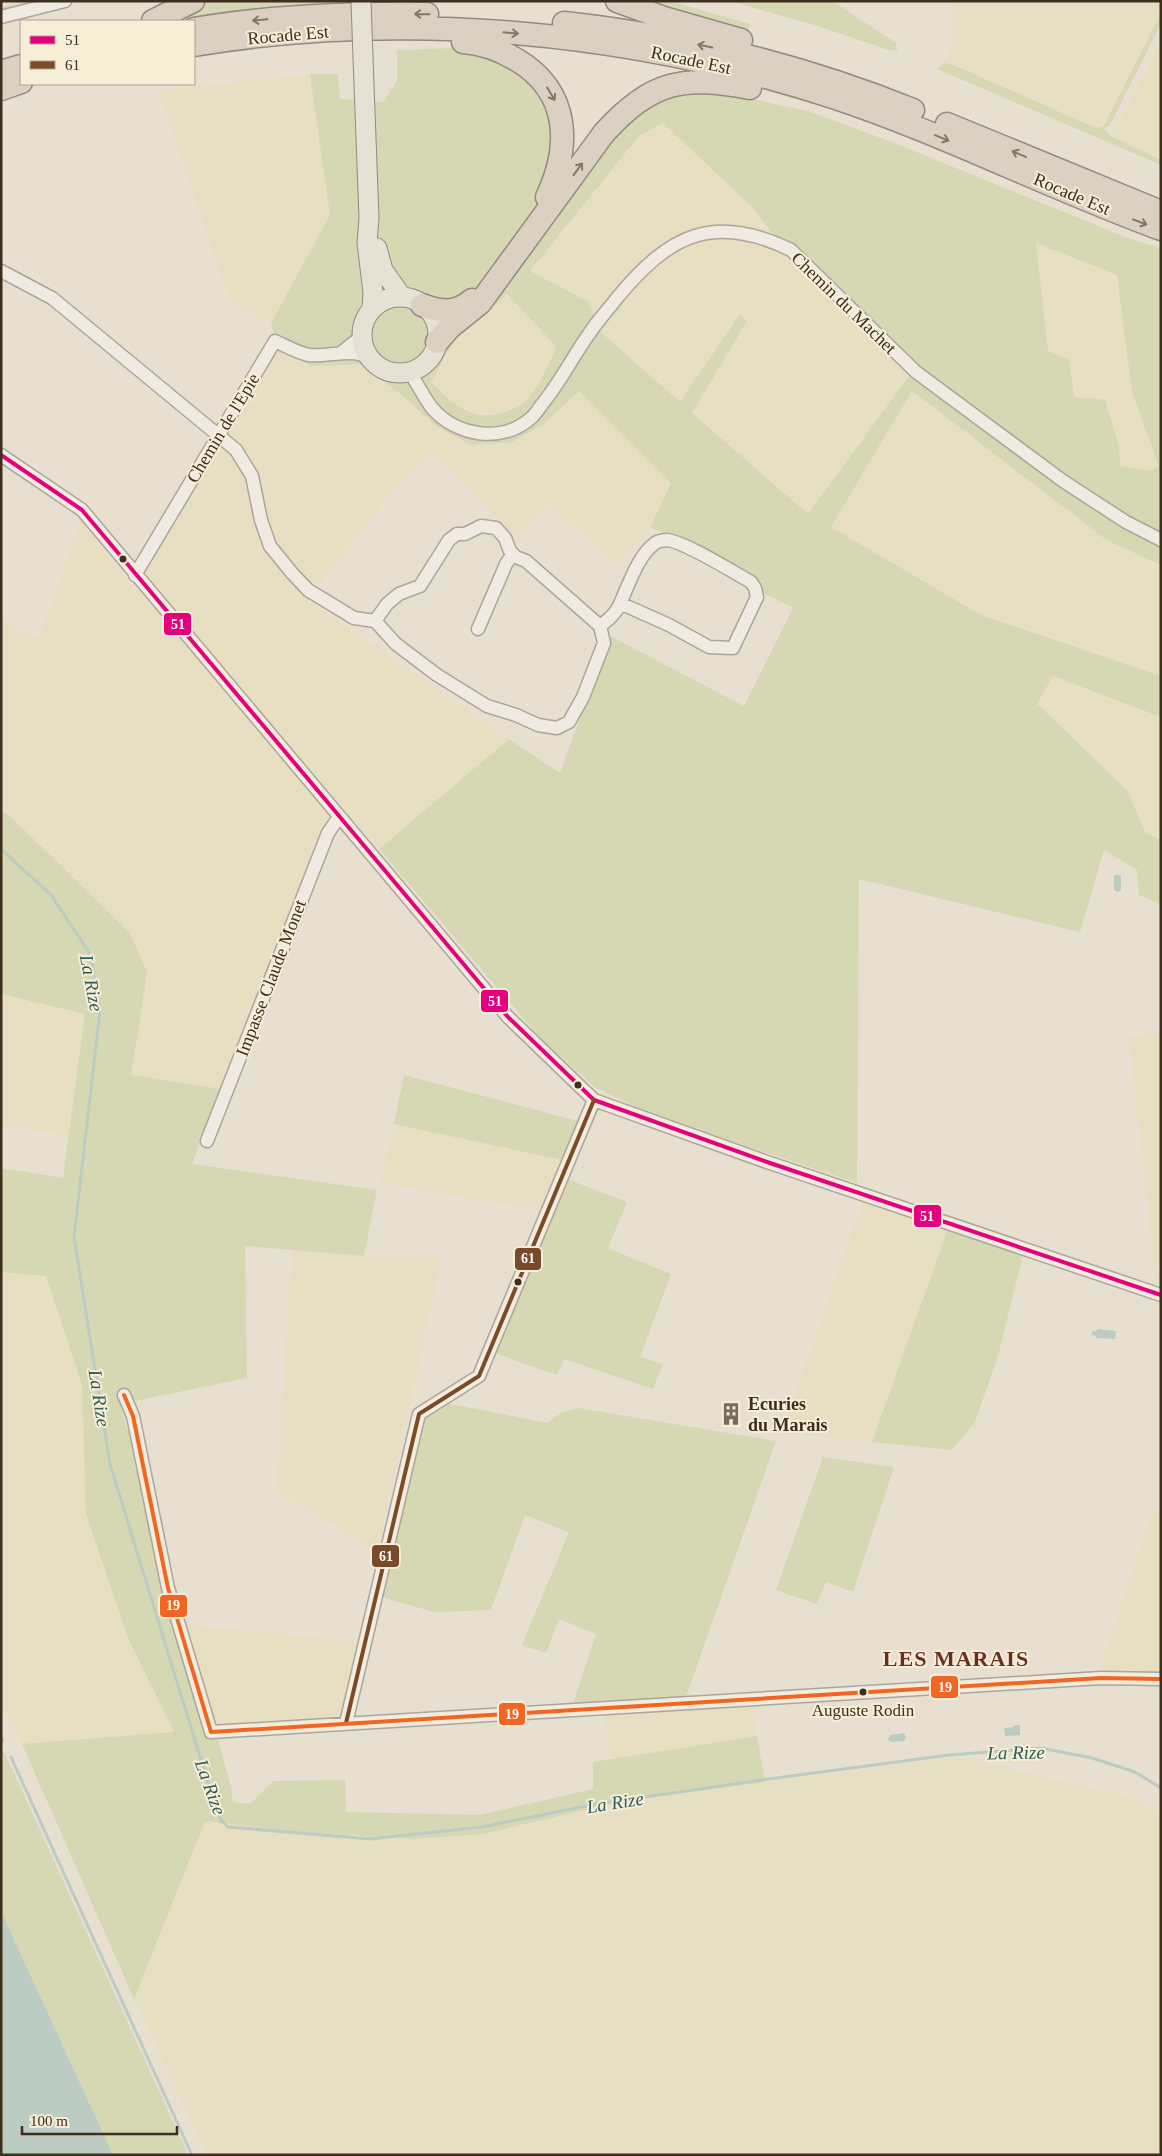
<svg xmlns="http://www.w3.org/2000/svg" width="1162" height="2156" viewBox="0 0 1162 2156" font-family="Georgia,serif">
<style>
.farmland{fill:#e6dfc2}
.green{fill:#d6d7b3;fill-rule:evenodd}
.water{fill:#bcccc2}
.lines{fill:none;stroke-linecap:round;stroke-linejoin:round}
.stream{stroke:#bcccc2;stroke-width:3}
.street-casing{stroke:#ada599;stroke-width:15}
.primary-casing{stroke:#928b80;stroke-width:21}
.highway-casing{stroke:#928b80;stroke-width:25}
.street{stroke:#efebe3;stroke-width:12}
.primary{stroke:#e6e1d4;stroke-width:19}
.highway{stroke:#dad1c2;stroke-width:22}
.primary-bridge-casing{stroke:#928b80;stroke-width:21;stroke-linecap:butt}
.primary-bridge{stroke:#e6e1d4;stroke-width:19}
.bus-1-casing{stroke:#f7eed8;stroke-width:8}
.bus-2-casing{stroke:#f7eed8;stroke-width:8}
.bus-3-casing{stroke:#f7eed8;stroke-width:8}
.bus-1{stroke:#e5007d;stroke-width:4}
.bus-2{stroke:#7a4b2a;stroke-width:4}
.bus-3{stroke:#f26522;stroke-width:4}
.oneway{stroke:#847769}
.bus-dot{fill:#3d2e20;stroke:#f7eed8;stroke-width:2}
.labels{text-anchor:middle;stroke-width:4;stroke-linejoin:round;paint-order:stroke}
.bus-label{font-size:17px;fill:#3d2e20;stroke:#f7eed8}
.street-label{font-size:18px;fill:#3d2e20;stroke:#f7eed8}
.poi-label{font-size:18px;font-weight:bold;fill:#3d2e20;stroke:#f7eed8;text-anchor:start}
.water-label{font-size:19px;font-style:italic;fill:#2f5d5a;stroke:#f7eed8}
.district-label{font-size:22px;font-weight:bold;letter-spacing:1px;fill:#6b2e1e;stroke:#f7eed8}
.line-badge{stroke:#f7eed8;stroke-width:2}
.badge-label{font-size:14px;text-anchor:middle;font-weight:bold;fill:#fff}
</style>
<rect width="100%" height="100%" fill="#e7e0d1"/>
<!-- farmland -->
<path class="farmland" d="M950 1H1161V14L1107 120 1103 127 1096 129 951 64 943 63 949 52 951 39Z
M1161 40V160L1112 137Z
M310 74 330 215 271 323 241 308 227 293 159 91Z
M663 123 751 206 796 263 912 371 808 514 692 413 747 320 739 315 680 402 604 335 587 301 530 271 639 136Z
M1036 243 1117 275 1132 392 1159 466 1149 471 1120 466 1119 447 1074 397 1069 359 1048 351Z
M507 294 556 346 551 362 528 399 500 414H476L452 402 431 382 456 336 486 314Z
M278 348 311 366 360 364 403 396 436 426 545 423 579 391 671 483 650 527 617 565 550 505 518 537 429 453 385 501 308 600 509 739 379 849 335 798 221 1089 130 1075 147 973 10 816 1 811V621L39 638 81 520 134 591Z
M912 391 1108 541 1161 565V676L981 615 831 527Z
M1053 676 1161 717V840L1145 832 1127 790 1037 705Z
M1 994 85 1013 69 1136 1 1125Z
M1161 1032V1286L1156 1284 1129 1037Z
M394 1124 562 1160 542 1211 380 1183Z
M863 1201 948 1229 872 1442 781 1433Z
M292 1249 364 1256 442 1257 377 1551 276 1491Z
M1 1272 46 1275 82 1385 86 1515 128 1638 174 1732 22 1744 1 1709Z
M1152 1511 1161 1512V1675H1105L1102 1669 1104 1659Z
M187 1625 359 1641 340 1721 215 1729Z
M752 1705 757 1736 611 1759 604 1714Z
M959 1757 1133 1798 1161 1813V2155H207L134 1999 205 1821 283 1831 411 1839 483 1834 623 1801Z"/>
<!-- green -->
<path class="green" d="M28 1H45L1 12V7Z
M205 1H351V3L244 12 182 19 180 15Z
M639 1H669L750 24 748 34Z
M729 1H832L896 43 897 51 885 49 818 26Z
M1161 14 1160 26 1109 126 1103 128 1112 137 1161 160V165L937 69 943 63 951 64 1096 128 1103 127Z
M454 48 504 59 530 82 551 116 554 155 546 180 616 134 640 111 662 97 683 93 719 92 808 111 892 142 1125 237 1161 249V565L1108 541 912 391 831 527 981 615 1161 676V717L1053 676 1037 704 1127 790 1145 832 1161 840V905L1139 895 1137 870 1104 850 1080 932 859 879 857 1183 653 1115 596 1088 540 1038 379 849 509 739 560 773 610 636 744 706 793 608 764 593 757 580 650 527 671 483 579 391 545 423 512 442 471 445 436 426 403 396 360 364 311 366 278 348 271 323 330 215 310 74H338L340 99 384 102 397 80V50ZM663 123 751 206 796 263 912 372 808 514 692 413 747 321 740 314 680 402 604 335 587 301 530 271 639 136ZM1036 243 1117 275 1132 392 1159 466 1149 471 1120 466 1119 447 1105 400 1074 397 1069 359 1048 351ZM507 294 556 346C550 364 541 382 529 397 519 410 490 419 475 414 457 408 444 395 431 382L456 336 486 314Z
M1 811 10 816 130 933 147 973 131 1075 221 1089 192 1164 377 1190 364 1256 245 1246 247 1378 120 1404 187 1625 231 1787 233 1802 250 1804 273 1781 345 1780 346 1812 479 1815 593 1789V1762L757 1736 765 1782 623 1801 483 1834 411 1839 283 1831 205 1821 134 1999 22 1744 174 1732 128 1638 86 1514 82 1385 46 1276 1 1272V1168L63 1178 85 1014 1 994Z
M404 1075 578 1121 562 1160 394 1124Z
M567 1179 627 1202 608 1248 671 1274 640 1357 663 1364 653 1389 564 1359 557 1375 494 1353Z
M948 1229 1023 1255 998 1356 975 1422 952 1450 872 1442Z
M445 1403 548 1423 562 1412 578 1408 776 1441 686 1697 573 1704 596 1634 559 1619 546 1653 522 1645 569 1532 525 1515 491 1610 434 1612 378 1596 419 1425 430 1411Z
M823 1457 894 1467 853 1592 826 1582 817 1604 776 1590Z
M1 1748 8 1760 188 2155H113L1 1911Z"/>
<!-- water -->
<path class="water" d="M1114 875H1121V890L1118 892 1114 890Z
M1097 1329 1116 1331 1115 1339 1096 1338V1336L1092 1335V1331H1097Z
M1015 1725H1020V1735L1005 1736 1004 1728 1013 1727Z
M904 1733 906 1737 904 1741 891 1742 888 1740 890 1735Z
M1 1911 113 2155H1Z"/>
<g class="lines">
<!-- stream -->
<path class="stream" d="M1 849 51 895 90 954 100 1011 74 1237 110 1464 213 1799 221 1820 228 1827 370 1839 482 1827 597 1804 776 1778 949 1755 1041 1748 1092 1758 1135 1772 1161 1788
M1 1738 3 1740
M11 1757 192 2155"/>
<defs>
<path id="street" d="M1 17 65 1
M1 271 52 298 236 450 252 476 261 520 270 546 292 573 308 590 354 618 375 621 387 604 399 594 420 586 449 540 457 534H465L481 526 496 528 505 538 510 551 516 557 526 561 600 626 604 643 583 697 569 722 557 728 538 725 516 715 487 706 437 675 396 644 375 621
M342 352 361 337
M410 372C417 384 424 397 432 408 456 436 502 444 531 418 536 414 539 408 543 403 561 381 573 356 589 334 597 321 608 310 617 298 669 235 713 212 791 250L916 372 1063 481 1126 522 1161 540
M1 455 82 510 508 1017 594 1100 767 1162 1161 1295
M135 575 275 341C286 346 298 353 309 355 329 357 349 348 368 357
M600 626C621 611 619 604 629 583 634 571 643 552 654 544 657 541 665 540 668 540 689 544 731 571 751 582L755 588 757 597 733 648 709 647 669 625 622 604
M478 629 506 564 513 554
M207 1141 328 833 339 817
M124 1395 133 1416 168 1588 211 1732 1101 1678 1161 1679
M346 1723 419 1414 479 1376 594 1100"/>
<path id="primary" d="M363 58 369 218 367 243 373 292 372 309
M377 248 383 270 402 297
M362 335a38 38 0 1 1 76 0a38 38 0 1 1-76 0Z"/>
<path id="highway" d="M617 1 664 18 741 40
M153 21 193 1
M564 23C683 36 801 65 913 110
M194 29C271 16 349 13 427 14
M463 42C482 43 500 50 517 60 570 92 571 146 547 197
M194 45C404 10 628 31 830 96 943 133 1049 188 1161 229
M1 72 21 66
M1 89 21 82
M947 124 1161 212
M422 305C440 312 456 314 472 300
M437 342 449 328 480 303 604 133C652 81 682 75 750 88"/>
</defs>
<!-- street casing -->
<use href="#street" class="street-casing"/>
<!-- primary casing -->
<use href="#primary" class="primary-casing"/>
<!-- highway casing -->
<use href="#highway" class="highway-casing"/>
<!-- street -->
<use href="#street" class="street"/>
<!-- primary -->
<use href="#primary" class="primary"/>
<!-- highway -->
<use href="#highway" class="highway"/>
<defs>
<path id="primary-bridge" d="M361 1 363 58"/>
</defs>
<!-- primary-bridge casing -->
<use href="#primary-bridge" class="primary-bridge-casing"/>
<!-- primary-bridge -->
<use href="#primary-bridge" class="primary-bridge"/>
<defs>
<path id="bus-1" d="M1 455 82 510 508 1017 594 1100 767 1162 1161 1295"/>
<path id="bus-2" d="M346 1723 419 1414 479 1376 594 1100"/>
<path id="bus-3" d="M124 1395 133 1416 168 1588 211 1732 1101 1678 1161 1679"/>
</defs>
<!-- bus-1 casing -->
<use href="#bus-1" class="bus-1-casing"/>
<!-- bus-2 casing -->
<use href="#bus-2" class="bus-2-casing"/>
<!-- bus-3 casing -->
<use href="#bus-3" class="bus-3-casing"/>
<!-- bus-1 -->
<use href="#bus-1" class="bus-1"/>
<!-- bus-2 -->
<use href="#bus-2" class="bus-2"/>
<!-- bus-3 -->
<use href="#bus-3" class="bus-3"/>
</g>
<!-- one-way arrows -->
<defs><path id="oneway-shaft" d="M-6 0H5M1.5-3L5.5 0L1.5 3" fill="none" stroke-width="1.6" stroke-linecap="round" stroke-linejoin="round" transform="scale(1.25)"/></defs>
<g class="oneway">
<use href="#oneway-shaft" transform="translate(422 14) rotate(-179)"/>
<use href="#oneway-shaft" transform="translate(260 20) rotate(175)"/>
<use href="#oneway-shaft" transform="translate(511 33) rotate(5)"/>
<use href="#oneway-shaft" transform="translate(705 46) rotate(-168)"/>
<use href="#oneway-shaft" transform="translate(551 94) rotate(59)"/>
<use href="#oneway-shaft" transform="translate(942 138) rotate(22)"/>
<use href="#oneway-shaft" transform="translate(1019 154) rotate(-157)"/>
<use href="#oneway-shaft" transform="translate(578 169) rotate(-54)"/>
<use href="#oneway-shaft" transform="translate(1140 222) rotate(21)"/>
</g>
<!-- icons -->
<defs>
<symbol id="building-bare" viewBox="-9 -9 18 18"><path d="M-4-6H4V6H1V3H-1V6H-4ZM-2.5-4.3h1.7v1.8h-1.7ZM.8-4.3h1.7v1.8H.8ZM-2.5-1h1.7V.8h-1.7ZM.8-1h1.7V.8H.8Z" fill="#786c5e" stroke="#f7eed8" stroke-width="2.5" paint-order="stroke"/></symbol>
</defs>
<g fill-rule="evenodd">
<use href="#building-bare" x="715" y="1398" width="32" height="32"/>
</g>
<!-- markers -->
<g class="bus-dot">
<circle cx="123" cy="559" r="4.5"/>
<circle cx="578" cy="1085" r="4.5"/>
<circle cx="518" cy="1282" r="4.5"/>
<circle cx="863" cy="1692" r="4.5"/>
</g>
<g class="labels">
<!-- bus labels -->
<g class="bus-label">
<text x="863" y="1716">Auguste Rodin</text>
</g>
<!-- street labels -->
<g class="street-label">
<text transform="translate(288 35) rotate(-5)" y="6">Rocade Est</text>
<text transform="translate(691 60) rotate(12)" y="6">Rocade Est</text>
<text transform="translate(1072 194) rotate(23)" y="6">Rocade Est</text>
<text transform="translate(844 303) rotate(44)" y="6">Chemin du Machet</text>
<text transform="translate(223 428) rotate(-59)" y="6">Chemin de l'Epie</text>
<text transform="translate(271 978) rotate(-69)" y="6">Impasse Claude Monet</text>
</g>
<!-- poi labels -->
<g class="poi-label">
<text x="748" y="1410">Ecuries<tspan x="748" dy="21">du Marais</tspan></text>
</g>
<!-- water labels -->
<g class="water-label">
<text transform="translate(92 983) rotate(79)" y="7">La Rize</text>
<text transform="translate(100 1398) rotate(81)" y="7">La Rize</text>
<text transform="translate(1016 1752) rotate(-1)" y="7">La Rize</text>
<text transform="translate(211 1787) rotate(70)" y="7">La Rize</text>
<text transform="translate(615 1802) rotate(-9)" y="7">La Rize</text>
</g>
<!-- district labels -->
<g class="district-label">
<text x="956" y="1666">LES MARAIS</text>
</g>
</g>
<g class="line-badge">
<rect x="163" y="612" width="29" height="24" rx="5" fill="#e5007d"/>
<rect x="480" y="989" width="29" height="24" rx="5" fill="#e5007d"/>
<rect x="913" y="1204" width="29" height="24" rx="5" fill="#e5007d"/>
<rect x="514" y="1247" width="28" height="24" rx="5" fill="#7a4b2a"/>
<rect x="371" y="1544" width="29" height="24" rx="5" fill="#7a4b2a"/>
<rect x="159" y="1594" width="29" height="24" rx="5" fill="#f26522"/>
<rect x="930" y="1675" width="29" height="24" rx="5" fill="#f26522"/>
<rect x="498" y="1702" width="28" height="24" rx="5" fill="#f26522"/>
</g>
<g class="badge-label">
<text x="178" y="629">51</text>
<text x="495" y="1006">51</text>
<text x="927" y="1221">51</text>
<text x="528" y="1263">61</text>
<text x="386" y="1561">61</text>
<text x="173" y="1610">19</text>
<text x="945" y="1692">19</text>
<text x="512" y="1719">19</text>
</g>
<!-- border -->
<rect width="1162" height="2156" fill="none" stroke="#3d2e20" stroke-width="5"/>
<!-- legend -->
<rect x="20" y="20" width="175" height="65" fill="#f7eed8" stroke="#ada18e"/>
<rect x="30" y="36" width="25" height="8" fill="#e5007d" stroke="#ada18e"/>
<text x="65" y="45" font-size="15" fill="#3d2e20">51</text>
<rect x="30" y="61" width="25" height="8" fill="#7a4b2a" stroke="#ada18e"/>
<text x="65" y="70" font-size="15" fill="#3d2e20">61</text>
<!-- scale -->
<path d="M22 2126v8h155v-8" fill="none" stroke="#3d2e20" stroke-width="2.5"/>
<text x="30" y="2126" font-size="15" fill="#3d2e20" stroke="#f7eed8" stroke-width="4" paint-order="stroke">100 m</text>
</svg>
